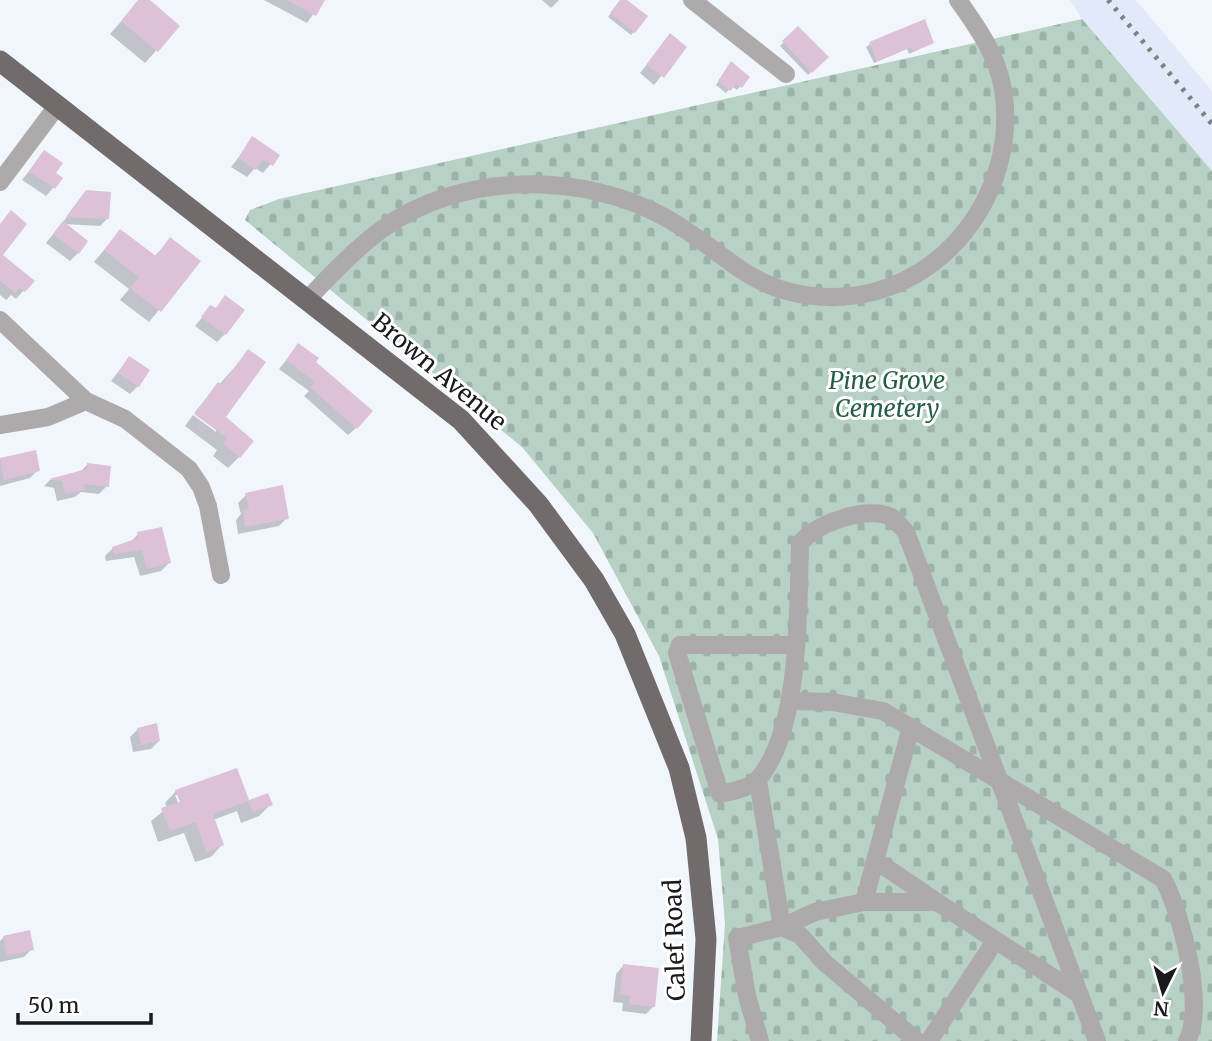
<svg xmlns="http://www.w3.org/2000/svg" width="1212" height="1041" viewBox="0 0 1212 1041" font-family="Merriweather,serif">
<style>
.built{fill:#e2e9f8}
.cemetery{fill:url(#cemetery-stones)}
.shadow{fill:#0003;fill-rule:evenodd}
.building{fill:#ddc1d6}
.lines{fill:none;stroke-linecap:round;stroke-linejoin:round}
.minor{stroke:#aea9aa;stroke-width:18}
.major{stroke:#726b6c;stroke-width:21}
.rail{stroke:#7d8084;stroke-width:5;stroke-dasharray:3.5 7;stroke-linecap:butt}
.labels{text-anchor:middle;stroke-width:6;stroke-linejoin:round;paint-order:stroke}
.street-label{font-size:24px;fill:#191a1d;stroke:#fff}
.park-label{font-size:24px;font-style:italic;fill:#255e46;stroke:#fff}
</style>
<defs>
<pattern id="cemetery-stones" width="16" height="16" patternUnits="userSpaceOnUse" patternTransform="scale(1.75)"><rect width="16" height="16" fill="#b7d1c4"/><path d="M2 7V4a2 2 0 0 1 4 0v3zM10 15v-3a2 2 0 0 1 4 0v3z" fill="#9db3a8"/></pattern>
</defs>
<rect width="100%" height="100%" fill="#f1f6fd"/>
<!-- built -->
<path class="built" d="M1070 0H1136L1212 91V171L1082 19Z"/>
<!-- cemetery -->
<path class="cemetery" d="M1082 19 1212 171V1041H717L725 923 718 839 659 656 593 533 522 447 245 220 250 210 279 199Z"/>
<!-- shadow -->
<path class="shadow" d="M140 0H147L178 26 145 63 110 34Z
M264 0H323L307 23Z
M542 0H559L551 8Z
M622 0H625L634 32 631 35 608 17Z
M798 28 826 57 808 75 780 46Z
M932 43 909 54 907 49 874 63 866 47 870 44Z
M663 44 685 47 654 85 640 73Z
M728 67 748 78 737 90 732 86 726 93 716 85Z
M253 139 278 155 263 173 255 168 247 177 231 167Z
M44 152 54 174 53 188 46 196 22 180Z
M87 192 108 218 100 226 63 224 78 253 70 261 46 243Z
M0 225 1 255 32 281 16 299 11 295 6 300 0 295Z
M120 231 154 257 170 239 199 261 149 322 120 300 129 289 94 262Z
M225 298V334L217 342 195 326 211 307 215 310Z
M298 346 314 362 356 428 348 435 304 396 309 391 279 369Z
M248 352 223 417 239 457 228 468 213 456 217 450 185 426 193 415 216 432V428L195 412Z
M129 358 138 386 130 394 111 381Z
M34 452 38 470 30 478 0 486V459Z
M88 464 107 486 99 494 81 492 75 497 57 501 54 488 44 486 50 480 80 472Z
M246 495 287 518 279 526 238 534 236 520 241 514 238 503Z
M138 534 169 563 161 571 140 576 134 557 106 561 105 556 113 548 130 543Z
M138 729 159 741 151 749 133 752 130 737Z
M236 770 248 802 267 795 270 805 259 816 241 823 237 811 213 820 222 845 211 857 195 862 184 833 158 842 151 821 167 808 165 803 176 791ZM175 795H179L181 810Z
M4 937 32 949 24 957 0 962V941Z
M623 966 654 1006 646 1014 622 1011 623 1003 613 1002 616 974Z"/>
<!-- building -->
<path class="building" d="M138 0H150L180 26 158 52 121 21Z
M287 0H325L316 16Z
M620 0H627L648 16 635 33 610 13Z
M925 19 934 43 913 52 911 47 877 61 869 42Z
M798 26 829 57 812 73 782 41Z
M670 33 687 47 664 78 646 65Z
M731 61 750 77 742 88 737 84 730 91 718 81Z
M252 136 280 155 273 166 263 160 256 170 238 158Z
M44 150 63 163 56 173 63 178 55 189 29 171Z
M86 190 111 192 109 219 66 217Z
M11 210 27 224 3 255 35 281 25 292 19 288 16 293 0 281V224Z
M63 221 88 241 79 254 53 234Z
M120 229 156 256 170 237 201 261 161 312 130 288 139 277 104 250Z
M225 295 245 310 226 335 201 317 210 305 216 308Z
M298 343 319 358 316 362 373 411 357 429 310 387 315 382 286 360Z
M248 349 266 362 226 417 254 441 240 458 223 444 227 438 194 414 218 382 222 385Z
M129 356 150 370 139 387 118 373Z
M36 450 40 471 4 480 0 458Z
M87 463 111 466 109 487 84 484 85 490 65 494 62 481 49 479 87 469Z
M283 485 289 519 245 527 243 510 249 509 245 493Z
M162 527 171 563 147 569 142 550 114 554 112 547 138 538 137 532Z
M157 723 160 741 141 745 137 728Z
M237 768 249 800 268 793 273 805 253 812 248 801 213 814 224 845 206 852 196 822 170 831 161 808 180 802 175 790Z
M30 930 34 950 7 956 3 936Z
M623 964 659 968 655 1007 629 1004 630 996 620 994Z"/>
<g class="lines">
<!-- minor -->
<path class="minor" d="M692 0 786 74
M0 182 57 106
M308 299C330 275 355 249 381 230 460 171 585 171 668 219 729 254 752 296 831 297 940 298 1020 193 1003 89 997 55 978 28 958 0
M0 320 86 401 125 419 189 469 201 487 208 506 221 575
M0 425 48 417 86 401
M796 645H680L677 653 720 794C733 791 751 788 759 778 801 728 798 608 800 544 812 524 869 505 891 517 896 520 902 528 906 532L1097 1041
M791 701 832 702 883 711 1163 879C1181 911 1206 1007 1187 1041
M758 781 782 927 815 912 864 902H937L1080 995
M875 860 937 902
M864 902 911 727
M760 1041 747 996 737 938 782 927 800 935 824 962 917 1041
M929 1041 995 941"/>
<!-- major -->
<path class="major" d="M0 61 461 420 538 504 594 580 625 634 679 768 696 838 706 939 701 1041"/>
<!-- rail -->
<path class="rail" d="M1108 0 1212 124"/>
</g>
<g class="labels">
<!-- street labels -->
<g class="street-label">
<text transform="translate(439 372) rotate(40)" y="8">Brown Avenue</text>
<text transform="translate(675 940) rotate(-92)" y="8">Calef Road</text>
</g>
<!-- park labels -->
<g class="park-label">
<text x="887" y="389">Pine Grove<tspan x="887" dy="28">Cemetery</tspan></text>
</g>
</g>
<!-- north arrow -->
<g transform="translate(1163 992) rotate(185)" stroke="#ffffff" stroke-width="5" paint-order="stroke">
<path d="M0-5L12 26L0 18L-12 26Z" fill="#191a1d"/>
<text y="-10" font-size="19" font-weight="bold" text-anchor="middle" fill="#191a1d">N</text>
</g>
<!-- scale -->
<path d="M18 1013v10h133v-10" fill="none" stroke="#191a1d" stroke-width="3.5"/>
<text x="28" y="1013" font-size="21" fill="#191a1d" stroke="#ffffff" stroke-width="5" paint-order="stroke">50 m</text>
</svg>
